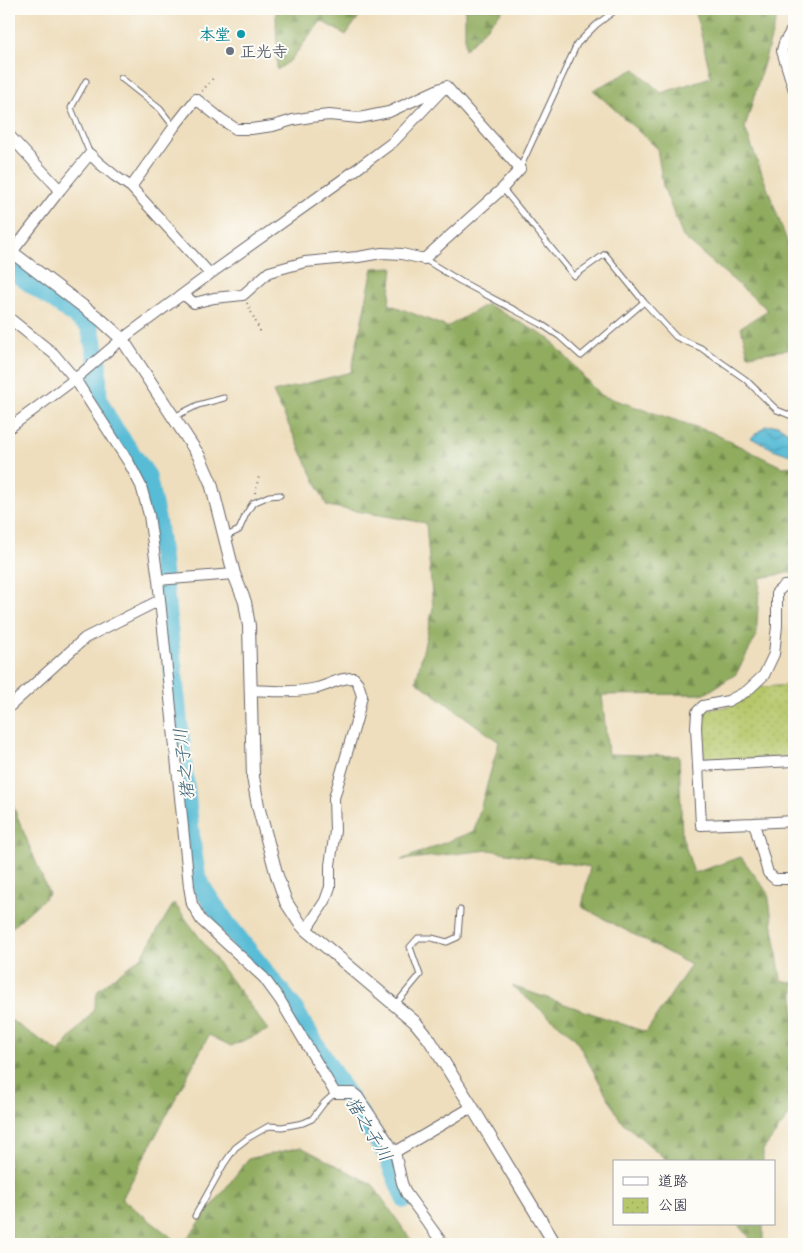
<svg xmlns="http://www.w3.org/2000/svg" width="803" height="1253" viewBox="0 0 803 1253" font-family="Delius,'Klee One',sans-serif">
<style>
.forest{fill:url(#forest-firs);stroke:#59674c}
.park{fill:url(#park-dots);stroke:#6c7452}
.water{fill:url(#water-waves);stroke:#3d6f88}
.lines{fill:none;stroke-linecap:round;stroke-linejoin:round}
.river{stroke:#58bcd6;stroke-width:19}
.service-casing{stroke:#696468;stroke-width:7}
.minor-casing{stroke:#696468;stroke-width:12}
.tertiary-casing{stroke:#696468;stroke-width:14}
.path{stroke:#696468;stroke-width:2;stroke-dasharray:1 4;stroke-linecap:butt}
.service{stroke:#fff;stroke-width:5}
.minor{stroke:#fff;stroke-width:10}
.tertiary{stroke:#fff;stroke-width:12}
.culture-dot{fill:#0f9aa8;stroke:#fdfcf7;stroke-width:2}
.worship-dot{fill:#6b7280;stroke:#fdfcf7;stroke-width:2}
.labels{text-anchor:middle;stroke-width:4;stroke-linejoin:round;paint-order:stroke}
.culture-label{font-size:16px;font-weight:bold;fill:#0d838f;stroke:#fdfcf7;text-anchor:end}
.worship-label{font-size:16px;font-weight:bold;fill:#5b616d;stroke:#fdfcf7;text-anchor:start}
.water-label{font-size:18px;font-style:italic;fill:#386079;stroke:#fdfcf7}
</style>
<defs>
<pattern id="forest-firs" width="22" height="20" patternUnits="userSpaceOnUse" patternTransform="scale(1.25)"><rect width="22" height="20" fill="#90ac5e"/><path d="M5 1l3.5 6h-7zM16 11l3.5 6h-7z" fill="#758c4f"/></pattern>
<pattern id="park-dots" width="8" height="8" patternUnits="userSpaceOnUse" patternTransform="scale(1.25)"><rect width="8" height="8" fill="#b6c76a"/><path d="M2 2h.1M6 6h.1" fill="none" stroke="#9cab5d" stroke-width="1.8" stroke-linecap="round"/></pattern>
<pattern id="water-waves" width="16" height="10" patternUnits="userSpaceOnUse" patternTransform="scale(1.25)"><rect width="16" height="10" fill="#58bcd6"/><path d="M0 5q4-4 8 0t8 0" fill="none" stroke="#4898af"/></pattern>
</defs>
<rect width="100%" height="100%" fill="#fdfcf7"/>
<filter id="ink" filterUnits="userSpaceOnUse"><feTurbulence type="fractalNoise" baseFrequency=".02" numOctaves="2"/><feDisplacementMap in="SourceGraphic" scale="10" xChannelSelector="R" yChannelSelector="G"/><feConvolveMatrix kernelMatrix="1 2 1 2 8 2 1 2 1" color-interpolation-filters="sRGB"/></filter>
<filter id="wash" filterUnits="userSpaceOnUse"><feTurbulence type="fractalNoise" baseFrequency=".0096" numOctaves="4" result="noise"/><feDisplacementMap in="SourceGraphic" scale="20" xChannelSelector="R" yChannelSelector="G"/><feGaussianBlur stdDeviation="1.12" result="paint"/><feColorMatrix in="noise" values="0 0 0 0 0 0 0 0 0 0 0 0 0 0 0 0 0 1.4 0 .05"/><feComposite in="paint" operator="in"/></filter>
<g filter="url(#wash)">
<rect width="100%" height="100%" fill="#eedebd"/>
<!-- forest -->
<path class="forest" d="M276 9H364L346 35 321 21 290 61 277 70Z
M465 9H504L465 50Z
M695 9H781L776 21 745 128 794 260V349L748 355 741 327 768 310 683 237 663 186 657 148 593 90 635 69 661 93 711 77Z
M393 267 389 304 447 327 487 304 550 339 600 395 711 432 782 467 794 466V572L760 578 756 637 736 674 705 694 602 695 608 754 679 756 682 836 694 873 741 857 768 893 781 980 794 983V1109L763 1150V1162H669L621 1121 575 1038 512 986 646 1032 691 965 582 907 590 867 489 850 401 860 474 831 499 742 416 681 433 608 426 523 327 506 273 392 351 372 373 268Z
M9 796 49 894 9 930Z
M174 903 268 1030 231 1046 209 1035 122 1199 180 1244H9V1019L59 1052 93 1011 98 990 142 956Z
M301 1147 372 1184 414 1244H183L248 1159Z
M738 1224H763V1244H749L750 1238Z"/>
<!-- park -->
<path class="park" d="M794 685V757L710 760 703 754 700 717 708 709 728 707 743 700 760 687Z"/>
<!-- water -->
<path class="water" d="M778 425 788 432 794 440 793 456 773 449 751 438 765 426Z"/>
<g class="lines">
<!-- river -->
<path class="river" d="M9 268 89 325 97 357 98 400 110 423 147 476 157 523 161 556 191 840 197 879 206 894 226 923 292 1006 340 1085 386 1153 405 1199"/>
</g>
</g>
<g filter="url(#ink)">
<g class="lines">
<defs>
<path id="service" d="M121 78 160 109 174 127
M86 81 71 108 90 154
M520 168 577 44 596 25 617 9
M503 189 574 276 605 254 644 302 676 337 701 348 745 379 777 410 794 417
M424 259 460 281 541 324 559 336 581 356 644 302
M174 417 198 405 224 398
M225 537 239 530 246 514 253 503 269 496 280 495
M395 1005 420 975 410 947 418 938H432L447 942 458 937 460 910
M195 1216 224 1164 235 1148 248 1138 269 1126 282 1127 303 1123 312 1119 324 1103 335 1093"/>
<path id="minor" d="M794 26 784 43 782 51 794 90
M9 135 60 190
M131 187 174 127 196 99 221 119 236 129H251L273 126 293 120 311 117 329 115 359 118 389 112 441 88
M9 256 60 190 90 154 99 163 115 176 131 187 210 274
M9 318 54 354 75 379 129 463 141 486 149 515 158 580 189 886 192 904 201 920 264 978 280 1000 335 1093H353L358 1097 395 1152 402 1183 406 1193 443 1244
M9 428 75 379 122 339 210 274 342 180 393 142 446 86 520 169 502 189 424 259 402 254 382 253 358 257 305 262 269 272 243 295 214 298 194 303 183 294
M158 580 234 574
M794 585 784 586 777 592V626L774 654 764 675 747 691 728 701 703 706 697 712 696 727 701 825 754 823 768 873 775 879H794
M251 690C273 691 295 693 317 688 330 685 340 677 354 678L358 683 362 696 357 718 334 798 335 831 330 865V887L325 901 306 930
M9 707 85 638 160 600
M699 766 794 761
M754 823 794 821
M395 1152 472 1107"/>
<path id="tertiary" d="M9 250 101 320 122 339 199 456 211 483 234 574 245 602 249 626 253 777 258 806 277 876 286 902 299 922 306 930 415 1022 429 1039 472 1107 555 1244"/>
</defs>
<!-- service casing -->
<use href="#service" class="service-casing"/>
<!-- minor casing -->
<use href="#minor" class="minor-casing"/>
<!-- tertiary casing -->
<use href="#tertiary" class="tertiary-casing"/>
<!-- path -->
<path class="path" d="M202 91 215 76
M247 303 261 333
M255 493 259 476"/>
<!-- service -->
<use href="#service" class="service"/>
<!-- minor -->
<use href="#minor" class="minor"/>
<!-- tertiary -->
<use href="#tertiary" class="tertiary"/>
</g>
</g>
<!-- markers -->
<circle class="culture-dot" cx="241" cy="34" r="5"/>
<circle class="worship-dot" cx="230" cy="51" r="5"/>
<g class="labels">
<!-- culture labels -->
<g class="culture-label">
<text x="231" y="40">本堂</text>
</g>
<!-- worship labels -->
<g class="worship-label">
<text x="240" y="57">正光寺</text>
</g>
<!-- water labels -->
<g class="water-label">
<text transform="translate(184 764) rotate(-96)" y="6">猪之子川</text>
<text transform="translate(369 1129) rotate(59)" y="6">猪之子川</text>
</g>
</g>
<!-- margin -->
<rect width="803" height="1253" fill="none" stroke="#fdfcf7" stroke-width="30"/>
<!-- legend -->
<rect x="613" y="1160" width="162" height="65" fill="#fdfcf7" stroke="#a5a5ac"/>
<rect x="623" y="1177" width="25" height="8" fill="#ffffff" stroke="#a5a5ac"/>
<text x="658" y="1186" font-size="15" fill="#22223b">道路</text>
<rect x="623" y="1198" width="25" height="15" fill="url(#park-dots)" stroke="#a5a5ac"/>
<text x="658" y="1210" font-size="15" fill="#22223b">公園</text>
</svg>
